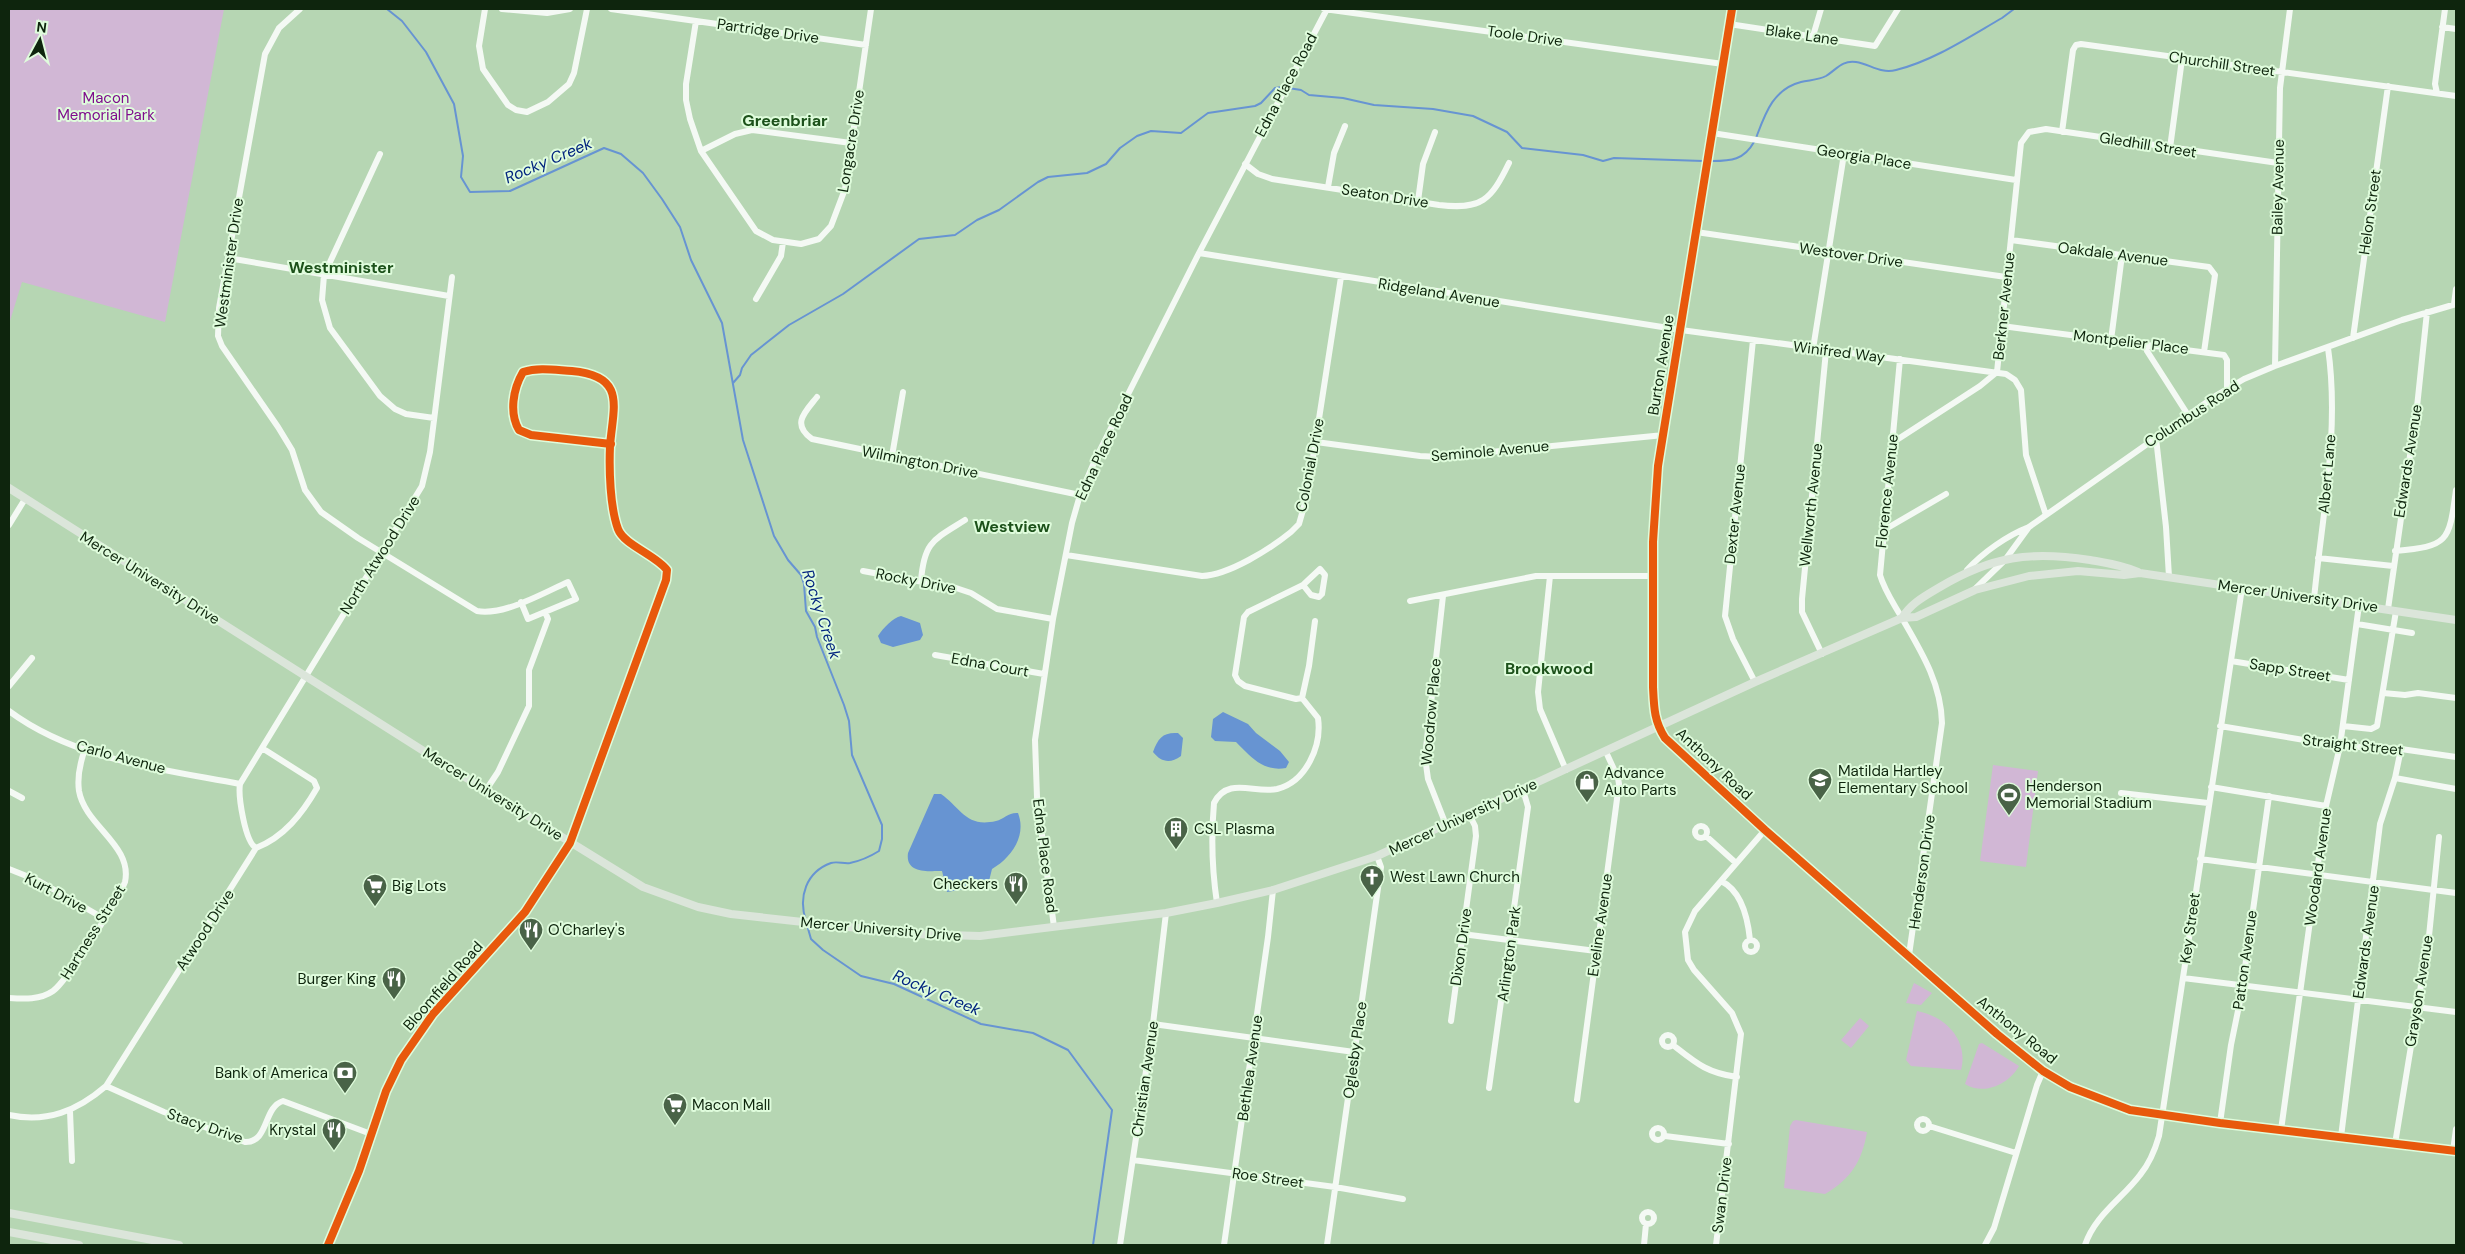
<svg xmlns="http://www.w3.org/2000/svg" width="2465" height="1254" viewBox="0 0 2465 1254" font-family="'DM Sans',sans-serif">
<style>
.green{fill:#d1b7d5}
.water{fill:#6794d2}
.lines{fill:none;stroke-linecap:round;stroke-linejoin:round}
.stream{stroke:#6794d2;stroke-width:2}
.minor{stroke:#f4f9f4;stroke-width:6}
.major{stroke:#dbe5da;stroke-width:8}
.cycleway-casing{stroke:#dffcdc;stroke-width:11}
.cycleway{stroke:#e8590c;stroke-width:8}
.labels{text-anchor:middle;stroke-width:4;stroke-linejoin:round;paint-order:stroke}
.street-label{font-size:15px;fill:#0e250d;stroke:#dffcdc}
.park-label{font-size:15px;fill:#7f0c8d;stroke:#dffcdc}
.poi-label{font-size:15px;fill:#0e250d;stroke:#dffcdc;text-anchor:start}
.neighbourhood-label{font-size:16px;font-weight:bold;fill:#1c511a;stroke:#dffcdc}
.water-label{font-size:16px;font-style:italic;fill:#00237e;stroke:#dffcdc}
</style>
<rect width="100%" height="100%" fill="#b6d6b3"/>
<!-- green -->
<path class="green" d="M9 9H224L165 322 22 282 9 324Z
M1993 765 2038 771 2026 867 1980 861Z
M1914 983 1932 993 1921 1005 1906 1003Z
M1917 1011C1945 1016 1969 1040 1961 1070L1911 1066 1906 1060Z
M1860 1018 1869 1026 1851 1048 1841 1040Z
M1982 1043 2019 1066C2009 1084 1984 1096 1965 1084L1979 1044Z
M1796 1120 1867 1132C1862 1161 1851 1179 1825 1194L1784 1188 1790 1126 1793 1121Z"/>
<!-- water -->
<path class="water" d="M901 616 920 623 923 635 920 640 893 647 881 643 878 636C883 628 893 618 901 616Z
M1223 712 1248 724 1256 733 1280 751 1289 762 1286 768C1263 772 1251 757 1236 742L1215 741 1211 737 1213 719Z
M1178 733 1183 738 1181 756C1170 764 1161 762 1153 752 1158 738 1163 732 1178 733Z
M934 794H941C961 808 966 828 996 821 1004 819 1009 812 1018 813 1027 836 1011 858 992 869L988 885 947 892 942 871C929 871 905 874 908 853Z"/>
<g class="lines">
<!-- stream -->
<path class="stream" d="M387 9 402 21 426 52 454 104 463 156 461 177 470 192 510 191 604 148 621 154 643 173 662 199 680 227 691 260 722 323 743 440 774 536 788 560 801 575 804 584 806 611 815 627 817 637 844 705 849 721 852 755 882 825V839L879 851C871 856 860 861 850 863 844 864 837 861 831 863 806 872 798 897 806 921
M1756 138C1765 114 1773 89 1801 82 1809 80 1819 80 1826 76 1837 69 1842 60 1856 62 1870 64 1880 74 1896 70 1933 61 1969 37 2002 18L2014 9
M1712 161C1731 161 1744 160 1754 142
M733 383 740 375 742 368 751 355 789 325 843 294 919 239 955 235 977 220 999 210 1038 182 1048 177 1087 173 1106 164 1120 148 1137 136 1151 131 1181 133 1208 113 1255 106 1261 103 1275 88 1282 87 1301 90 1309 95 1343 98 1374 105 1433 109 1473 116 1507 132 1522 148 1583 155 1603 161 1614 158 1703 161
M807 925 811 939 823 950 861 976 894 984 981 1024 1033 1033 1068 1050 1112 1110 1093 1245"/>
<!-- minor -->
<path class="minor" d="M300 9 279 28 265 54 219 308 218 336 222 346 278 427 292 450 305 490 321 512 358 538 477 611C504 616 543 593 568 582L576 599 528 619 521 602
M485 9 479 46 483 69 508 105 516 110 527 112 548 102 569 84 574 73 587 9
M502 9 547 13 570 9
M611 9 866 45
M1324 9 1723 64
M1732 9 1658 466 1653 542V687C1654 707 1654 721 1665 738L1765 830 1997 1034 2043 1071 2070 1087 2130 1110 2220 1123 2456 1151
M696 21 686 84V100L690 119 701 151 756 231 773 240 801 244 819 239 831 226 845 189 871 9
M1729 24 1875 46 1898 9
M2442 27 2456 29
M1813 36 1821 9
M2437 93 2435 84 2445 9
M2062 132 2073 50 2076 45 2081 44 2456 96
M1712 133 2016 180
M2170 148 2182 59
M701 151 735 134 752 130 851 143
M380 154 324 275 322 300 330 328 380 396 395 409 406 414 434 418
M1245 164 1258 174 1272 179 1439 205C1482 210 1491 200 1509 163
M1328 187 1334 153 1345 126
M1418 201 1423 164 1435 132
M1696 232 2006 277
M2011 240 2209 267 2215 275 2204 352
M1199 253 1681 330 2006 374 2015 380 2021 390 2026 455 2046 515
M228 258 449 296
M756 299 781 256 783 242
M2454 304 2456 289
M2002 326 2224 355 2227 360V389
M2353 338 2388 86
M1753 340 1725 616 1733 639 1755 682
M2111 340 2122 255
M2145 344 2147 351 2188 415
M1813 349 1844 154
M1900 359 1880 575C1884 589 1892 601 1899 613 1919 648 1941 681 1942 723L1909 955
M2275 366 2280 88 2290 9
M1997 372 2021 143 2029 132 2046 129 2278 163
M817 397C805 412 791 424 812 439L1080 495
M2156 438 2166 527 2169 577
M1316 442 1420 456 1440 457 1664 435
M1892 443 1980 386 1997 372
M892 456 903 392
M9 525 25 499
M1884 530 1946 494
M2395 551C2448 546 2449 543 2456 490
M1066 555 1202 576C1229 575 1270 549 1291 532L1299 524 1307 496 1341 277
M2318 558 2393 566
M1320 569 1325 575 1322 594 1319 597 1311 595 1303 585Z
M1967 570C1982 553 2008 535 2029 527L2217 395 2244 379 2275 366 2402 320 2456 304
M863 571 956 588 971 593 997 609 1053 619
M1550 576 1538 692 1540 709 1566 770
M921 581C924 542 933 540 965 520
M1975 589 2005 560 2029 527
M1443 596 1425 757 1428 779 1446 825
M2314 599C2322 516 2340 431 2328 348
M1410 601 1536 576H1652
M2388 609 2417 407 2427 312
M2357 624 2412 633
M1822 654 1802 612V599L1826 351
M935 655 1044 674
M2231 661 2349 680
M9 686 32 658
M2383 693 2405 695 2418 693 2456 698
M1302 698 1309 666 1315 621
M9 711C75 760 161 769 240 784
M2220 726 2340 746 2401 749 2456 757
M2343 726 2371 729 2377 726 2396 611
M2395 778 2456 789
M2211 787 2326 806
M486 790 498 772 529 706V670L548 619 545 612
M9 791 22 798
M2121 793 2208 803
M1695 832a6 6 0 1 1 12 0a6 6 0 1 1-12 0Z
M1706 836 1736 863
M256 848C245 842 238 796 240 784L422 486 430 452 452 277
M256 848C284 837 302 814 317 788L314 781 262 748
M2200 859 2456 893
M9 869 39 881 103 918
M1721 881C1742 891 1748 920 1750 940
M1217 903C1212 870 1211 837 1214 803 1228 776 1254 794 1277 789 1306 782 1322 746 1318 718L1302 698 1296 699 1245 686 1238 681 1235 675 1244 617 1248 612 1303 585
M1054 927 1037 797 1035 740 1053 619 1072 523 1080 495 1096 458 1199 253 1327 9
M1462 934 1596 951
M1745 946a6 6 0 1 1 12 0a6 6 0 1 1-12 0Z
M2183 978 2456 1012
M9 998C24 999 40 1000 53 991 67 981 118 900 125 882 133 845 85 826 79 791 77 777 80 763 85 749
M1451 1021 1476 836 1475 826 1469 814
M1153 1024 1354 1052
M1662 1041a6 6 0 1 1 12 0a6 6 0 1 1-12 0Z
M1673 1045C1696 1063 1707 1073 1737 1077
M106 1086 164 1112 245 1142C269 1143 263 1107 283 1101L371 1134
M1489 1088 1528 807 1523 790
M1577 1100 1619 784 1618 778 1606 752
M70 1111 72 1161
M9 1115C47 1123 77 1111 106 1086L256 848
M1917 1125a6 6 0 1 1 12 0a6 6 0 1 1-12 0Z
M2220 1123 2231 1045 2241 996 2269 796
M1929 1126 2016 1153
M1652 1134a6 6 0 1 1 12 0a6 6 0 1 1-12 0Z
M2281 1130 2326 806 2340 746 2359 605
M1665 1136 1729 1144
M2341 1137 2380 824 2395 778 2401 749
M2395 1144 2429 936 2439 837
M2453 1151 2456 1129
M1133 1160 1335 1187 1403 1199
M1642 1218a6 6 0 1 1 12 0a6 6 0 1 1-12 0Z
M328 1245 359 1171 386 1091 401 1060 433 1014 525 912 570 843 666 580 667 570C656 555 624 545 618 529 610 507 609 470 610 446 613 407 627 376 572 371 555 370 539 367 523 372 513 389 509 413 519 430L531 435 611 444
M1120 1245 1153 1024 1166 913
M1224 1245 1268 937 1273 890
M1327 1245 1381 867 1377 856
M1644 1245 1646 1224
M1716 1245 1741 1034 1732 1013 1694 970 1688 960 1685 932 1695 911 1765 830
M1985 1245 1994 1228 2037 1085 2043 1071
M2085 1245C2095 1215 2122 1199 2140 1175 2149 1164 2155 1150 2159 1136L2242 588"/>
<!-- major -->
<path class="major" d="M9 488 452 769 643 887 698 907 731 914 912 934 980 936 1166 913 1217 903 1273 890 1377 856 1755 682 1902 618 1916 617 1975 590 2029 576 2078 571 2124 575 2140 573 2456 620
M1902 618C1911 603 1925 596 1940 587 1992 556 2030 551 2090 560 2107 563 2122 565 2138 572
M9 1213 179 1245
M9 1232 79 1245"/>
<defs>
<path id="cycleway" d="M1732 9 1658 466 1653 542V687C1654 707 1654 721 1665 738L1765 830 1997 1034 2043 1071 2070 1087 2130 1110 2220 1123 2456 1151
M328 1245 359 1171 386 1091 401 1060 433 1014 525 912 570 843 666 580 667 570C656 555 624 545 618 529 610 507 609 470 610 446 613 407 627 376 572 371 555 370 539 367 523 372 513 389 509 413 519 430L531 435 611 444"/>
</defs>
<!-- cycleway casing -->
<use href="#cycleway" class="cycleway-casing"/>
<!-- cycleway -->
<use href="#cycleway" class="cycleway"/>
</g>
<!-- icons -->
<defs>
<symbol id="school-pin" viewBox="-11 -11 22 30"><path d="M0 17L-7.5 6A9.5 9.5 0 1 1 7.5 6Z" fill="#496347" stroke="#dffcdc"/><path d="M0-5L7-2L0 1L-7-2ZM-4 1L0 2.5L4 1V4Q0 6-4 4Z" fill="#fff"/></symbol>
<symbol id="shop-pin" viewBox="-11 -11 22 30"><path d="M0 17L-7.5 6A9.5 9.5 0 1 1 7.5 6Z" fill="#496347" stroke="#dffcdc"/><path d="M-5-2.5h2.3a2.7 3.5 0 0 1 5.4 0H5L5.5 6h-11ZM-1.5-2.5h3a1.5 2.3 0 0 0-3 0Z" fill="#fff"/></symbol>
<symbol id="stadium-pin" viewBox="-11 -11 22 30"><path d="M0 17L-7.5 6A9.5 9.5 0 1 1 7.5 6Z" fill="#496347" stroke="#dffcdc"/><path d="M0-5a6.5 5 0 1 0 0 10a6.5 5 0 1 0 0-10ZM-3.5-1.8h7v3.6h-7Z" fill="#fff"/></symbol>
<symbol id="building-pin" viewBox="-11 -11 22 30"><path d="M0 17L-7.5 6A9.5 9.5 0 1 1 7.5 6Z" fill="#496347" stroke="#dffcdc"/><path d="M-4-6H4V6H1V3H-1V6H-4ZM-2.5-4.3h1.7v1.8h-1.7ZM.8-4.3h1.7v1.8H.8ZM-2.5-1h1.7V.8h-1.7ZM.8-1h1.7V.8H.8Z" fill="#fff"/></symbol>
<symbol id="church-pin" viewBox="-11 -11 22 30"><path d="M0 17L-7.5 6A9.5 9.5 0 1 1 7.5 6Z" fill="#496347" stroke="#dffcdc"/><path d="M-1.2-6h2.4v3.5h3.3v2.4h-3.3V6h-2.4V-.1h-3.3v-2.4h3.3Z" fill="#fff"/></symbol>
<symbol id="restaurant-pin" viewBox="-11 -11 22 30"><path d="M0 17L-7.5 6A9.5 9.5 0 1 1 7.5 6Z" fill="#496347" stroke="#dffcdc"/><path d="M-5-6h1v4h1v-4h1v4h1v-4h1v5L-1.5 .5V6h-2V.5L-5-1ZM5-6V6H3V1.5H1.5Q1.5-4 5-6Z" fill="#fff"/></symbol>
<symbol id="supermarket-pin" viewBox="-11 -11 22 30"><path d="M0 17L-7.5 6A9.5 9.5 0 1 1 7.5 6Z" fill="#496347" stroke="#dffcdc"/><path d="M-6-5.5h2.5l.6 2H6L4.5 2H-2.5L-4.4-4H-6ZM-1.5 3.2a1.3 1.3 0 1 0 .1 0ZM3 3.2a1.3 1.3 0 1 0 .1 0Z" fill="#fff"/></symbol>
<symbol id="bank-pin" viewBox="-11 -11 22 30"><path d="M0 17L-7.5 6A9.5 9.5 0 1 1 7.5 6Z" fill="#496347" stroke="#dffcdc"/><path d="M-6-4H6V4H-6ZM0-2.3a2.3 2.3 0 1 0 0 4.6a2.3 2.3 0 1 0 0-4.6Z" fill="#fff"/></symbol>
</defs>
<g fill-rule="evenodd">
<use href="#school-pin" x="1806" y="766" width="28" height="38"/>
<use href="#shop-pin" x="1573" y="768" width="28" height="38"/>
<use href="#stadium-pin" x="1995" y="781" width="28" height="38"/>
<use href="#building-pin" x="1162" y="815" width="28" height="38"/>
<use href="#church-pin" x="1358" y="863" width="28" height="38"/>
<use href="#restaurant-pin" x="1002" y="870" width="28" height="38"/>
<use href="#supermarket-pin" x="361" y="872" width="28" height="38"/>
<use href="#restaurant-pin" x="517" y="916" width="28" height="38"/>
<use href="#restaurant-pin" x="380" y="965" width="28" height="38"/>
<use href="#bank-pin" x="331" y="1059" width="28" height="38"/>
<use href="#supermarket-pin" x="661" y="1091" width="28" height="38"/>
<use href="#restaurant-pin" x="320" y="1116" width="28" height="38"/>
</g>
<g class="labels">
<!-- street labels -->
<g class="street-label">
<text transform="translate(768 31) rotate(8)" y="5">Partridge Drive</text>
<text transform="translate(1802 35) rotate(8)" y="5">Blake Lane</text>
<text transform="translate(1525 36) rotate(8)" y="5">Toole Drive</text>
<text transform="translate(2222 64) rotate(8)" y="5">Churchill Street</text>
<text transform="translate(1286 85) rotate(-62)" y="5">Edna Place Road</text>
<text transform="translate(851 141) rotate(-81)" y="5">Longacre Drive</text>
<text transform="translate(2148 145) rotate(9)" y="5">Gledhill Street</text>
<text transform="translate(1864 157) rotate(9)" y="5">Georgia Place</text>
<text transform="translate(2278 187) rotate(-89)" y="5">Bailey Avenue</text>
<text transform="translate(1385 196) rotate(9)" y="5">Seaton Drive</text>
<text transform="translate(2370 212) rotate(-82)" y="5">Helon Street</text>
<text transform="translate(2113 254) rotate(7)" y="5">Oakdale Avenue</text>
<text transform="translate(1851 255) rotate(8)" y="5">Westover Drive</text>
<text transform="translate(229 263) rotate(-82)" y="5">Westminister Drive</text>
<text transform="translate(1439 293) rotate(9)" y="5">Ridgeland Avenue</text>
<text transform="translate(2004 306) rotate(-84)" y="5">Berkner Avenue</text>
<text transform="translate(2131 342) rotate(7)" y="5">Montpelier Place</text>
<text transform="translate(1839 352) rotate(7)" y="5">Winifred Way</text>
<text transform="translate(1661 365) rotate(-81)" y="5">Burton Avenue</text>
<text transform="translate(2192 414) rotate(-33)" y="5">Columbus Road</text>
<text transform="translate(1104 447) rotate(-65)" y="5">Edna Place Road</text>
<text transform="translate(1490 451) rotate(-5)" y="5">Seminole Avenue</text>
<text transform="translate(2408 461) rotate(-81)" y="5">Edwards Avenue</text>
<text transform="translate(920 462) rotate(11)" y="5">Wilmington Drive</text>
<text transform="translate(1310 465) rotate(-79)" y="5">Colonial Drive</text>
<text transform="translate(2327 474) rotate(-85)" y="5">Albert Lane</text>
<text transform="translate(1887 491) rotate(-84)" y="5">Florence Avenue</text>
<text transform="translate(1811 505) rotate(-84)" y="5">Wellworth Avenue</text>
<text transform="translate(1735 514) rotate(-84)" y="5">Dexter Avenue</text>
<text transform="translate(380 555) rotate(-58)" y="5">North Atwood Drive</text>
<text transform="translate(150 578) rotate(32)" y="5">Mercer University Drive</text>
<text transform="translate(916 581) rotate(11)" y="5">Rocky Drive</text>
<text transform="translate(2298 596) rotate(8)" y="5">Mercer University Drive</text>
<text transform="translate(990 665) rotate(10)" y="5">Edna Court</text>
<text transform="translate(2290 670) rotate(9)" y="5">Sapp Street</text>
<text transform="translate(1431 712) rotate(-85)" y="5">Woodrow Place</text>
<text transform="translate(2353 745) rotate(6)" y="5">Straight Street</text>
<text transform="translate(121 757) rotate(15)" y="5">Carlo Avenue</text>
<text transform="translate(1714 764) rotate(43)" y="5">Anthony Road</text>
<text transform="translate(493 794) rotate(32)" y="5">Mercer University Drive</text>
<text transform="translate(1463 817) rotate(-25)" y="5">Mercer University Drive</text>
<text transform="translate(1045 856) rotate(83)" y="5">Edna Place Road</text>
<text transform="translate(2318 867) rotate(-82)" y="5">Woodard Avenue</text>
<text transform="translate(1922 872) rotate(-82)" y="5">Henderson Drive</text>
<text transform="translate(56 893) rotate(28)" y="5">Kurt Drive</text>
<text transform="translate(1600 925) rotate(-82)" y="5">Eveline Avenue</text>
<text transform="translate(2190 928) rotate(-82)" y="5">Key Street</text>
<text transform="translate(881 929) rotate(5)" y="5">Mercer University Drive</text>
<text transform="translate(205 930) rotate(-57)" y="5">Atwood Drive</text>
<text transform="translate(93 932) rotate(-58)" y="5">Hartness Street</text>
<text transform="translate(2366 942) rotate(-82)" y="5">Edwards Avenue</text>
<text transform="translate(1461 947) rotate(-82)" y="5">Dixon Drive</text>
<text transform="translate(1509 954) rotate(-82)" y="5">Arlington Park</text>
<text transform="translate(2245 960) rotate(-82)" y="5">Patton Avenue</text>
<text transform="translate(443 986) rotate(-49)" y="5">Bloomfield Road</text>
<text transform="translate(2419 991) rotate(-81)" y="5">Grayson Avenue</text>
<text transform="translate(2017 1030) rotate(39)" y="5">Anthony Road</text>
<text transform="translate(1355 1050) rotate(-82)" y="5">Oglesby Place</text>
<text transform="translate(1250 1068) rotate(-82)" y="5">Bethlea Avenue</text>
<text transform="translate(1145 1079) rotate(-82)" y="5">Christian Avenue</text>
<text transform="translate(205 1126) rotate(19)" y="5">Stacy Drive</text>
<text transform="translate(1268 1178) rotate(8)" y="5">Roe Street</text>
<text transform="translate(1722 1195) rotate(-83)" y="5">Swan Drive</text>
</g>
<!-- park labels -->
<g class="park-label">
<text x="106" y="103">Macon<tspan x="106" dy="17">Memorial Park</tspan></text>
</g>
<!-- poi labels -->
<g class="poi-label">
<text x="1838" y="776">Matilda Hartley<tspan x="1838" dy="17">Elementary School</tspan></text>
<text x="1604" y="778">Advance<tspan x="1604" dy="17">Auto Parts</tspan></text>
<text x="2026" y="791">Henderson<tspan x="2026" dy="17">Memorial Stadium</tspan></text>
<text x="1194" y="834">CSL Plasma</text>
<text x="1390" y="882">West Lawn Church</text>
<text x="998" y="889" text-anchor="end">Checkers</text>
<text x="392" y="891">Big Lots</text>
<text x="548" y="935">O'Charley's</text>
<text x="376" y="984" text-anchor="end">Burger King</text>
<text x="328" y="1078" text-anchor="end">Bank of America</text>
<text x="692" y="1110">Macon Mall</text>
<text x="316" y="1135" text-anchor="end">Krystal</text>
</g>
<!-- neighbourhood labels -->
<g class="neighbourhood-label">
<text x="785" y="126">Greenbriar</text>
<text x="341" y="273">Westminister</text>
<text x="1012" y="532">Westview</text>
<text x="1549" y="674">Brookwood</text>
</g>
<!-- water labels -->
<g class="water-label">
<text transform="translate(548 160) rotate(-23)" y="6">Rocky Creek</text>
<text transform="translate(822 614) rotate(72)" y="6">Rocky Creek</text>
<text transform="translate(937 992) rotate(23)" y="6">Rocky Creek</text>
</g>
</g>
<!-- border -->
<rect width="2465" height="1254" fill="none" stroke="#0e250d" stroke-width="20"/>
<!-- north arrow -->
<g transform="translate(40 40) rotate(7)" stroke="#dffcdc" stroke-width="4" paint-order="stroke">
<path d="M0-4L9 19L0 12L-9 19Z" fill="#0e250d"/>
<text y="-8" font-size="14" font-weight="bold" text-anchor="middle" fill="#0e250d">N</text>
</g>
</svg>
